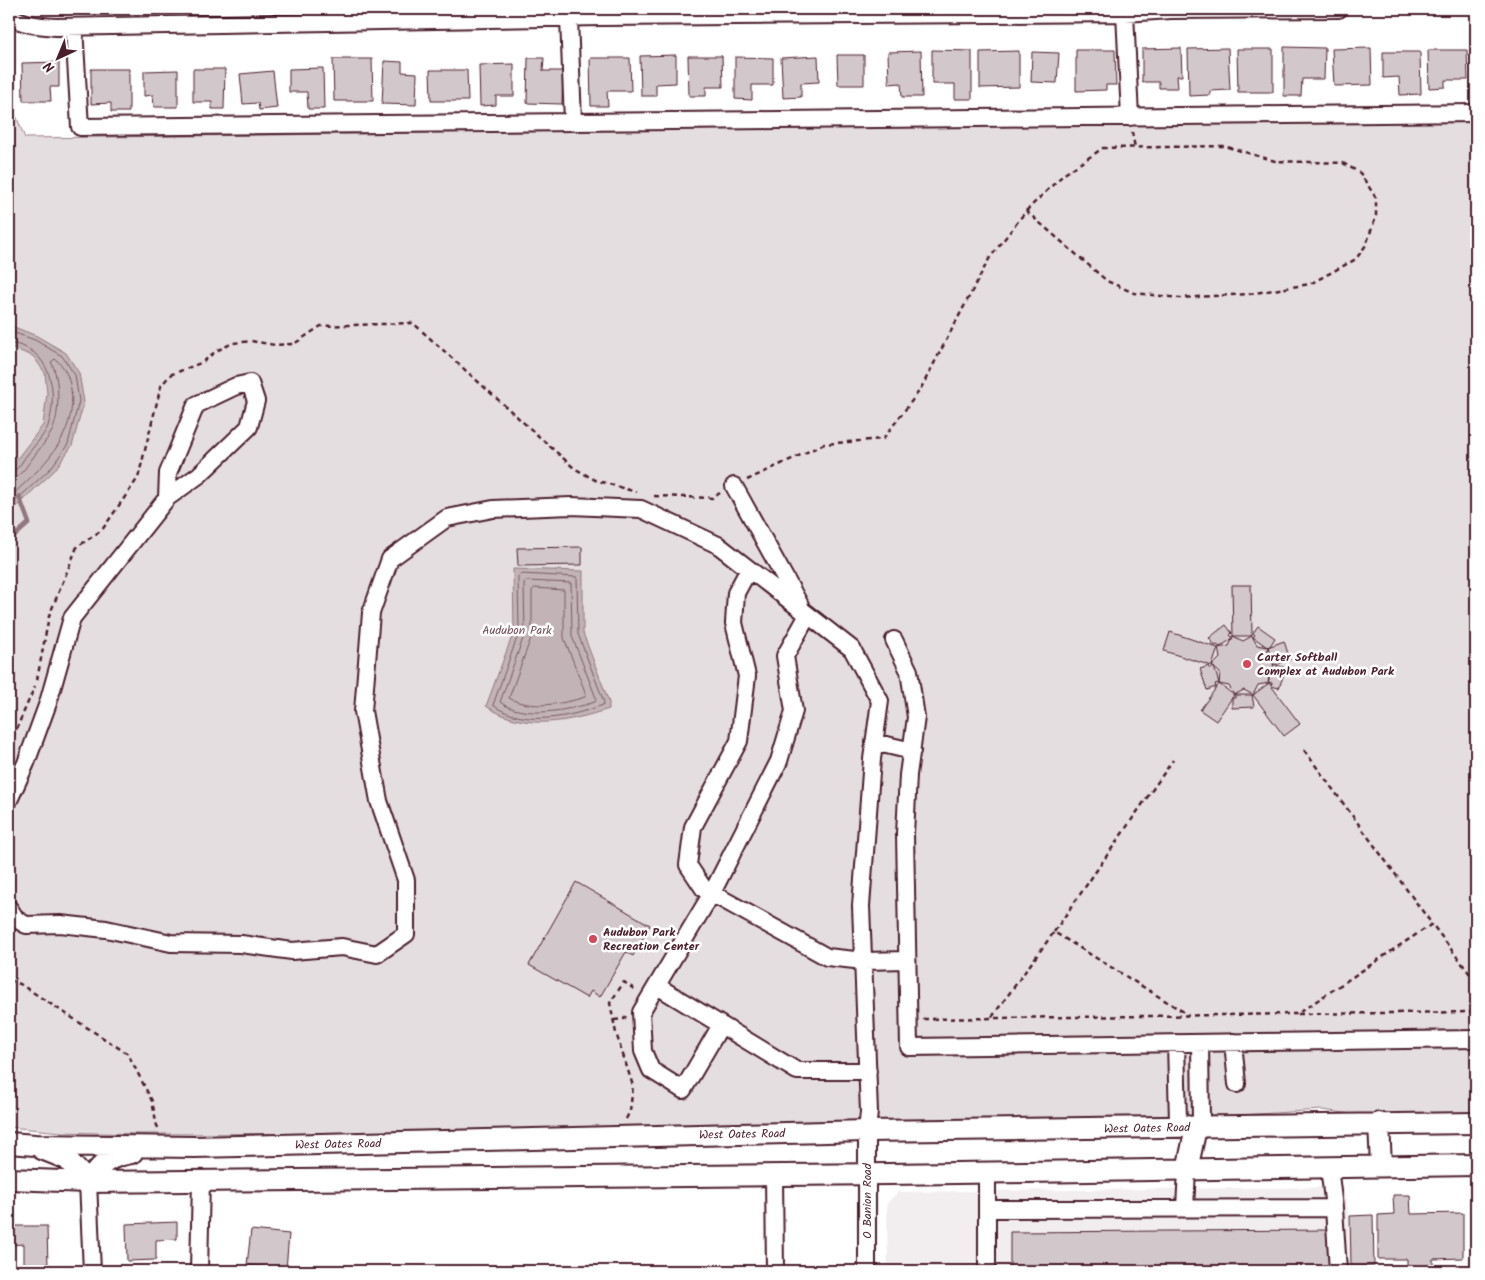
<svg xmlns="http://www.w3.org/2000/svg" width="1485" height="1280" viewBox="0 0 1485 1280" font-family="Kalam,sans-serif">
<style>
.built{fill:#f2eeef}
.green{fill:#e5dee0;stroke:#987e86}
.water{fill:#c1b3b6;stroke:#91787e}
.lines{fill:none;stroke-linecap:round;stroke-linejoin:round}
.shore{stroke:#7a5a63;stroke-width:1}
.stream{stroke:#91787e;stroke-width:4.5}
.building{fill:#d2c7cb;stroke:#4a1f2b}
.minor-casing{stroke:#4a1f2b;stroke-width:20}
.major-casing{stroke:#4a1f2b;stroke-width:24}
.path{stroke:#4a1f2b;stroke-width:2.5;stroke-dasharray:5 4;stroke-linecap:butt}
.minor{stroke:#fff;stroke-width:16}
.major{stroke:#fff;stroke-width:20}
.poi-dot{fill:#d1495b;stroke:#fff;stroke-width:2}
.labels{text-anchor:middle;stroke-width:5;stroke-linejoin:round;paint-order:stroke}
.park-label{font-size:12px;fill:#714f58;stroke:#fff}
.poi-label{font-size:12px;font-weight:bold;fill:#4a1f2b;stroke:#fff;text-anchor:start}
.street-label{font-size:12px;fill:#4a1f2b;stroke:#fff}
</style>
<rect width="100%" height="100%" fill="#fff"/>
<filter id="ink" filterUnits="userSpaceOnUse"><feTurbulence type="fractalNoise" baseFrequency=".02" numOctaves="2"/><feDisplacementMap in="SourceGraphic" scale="10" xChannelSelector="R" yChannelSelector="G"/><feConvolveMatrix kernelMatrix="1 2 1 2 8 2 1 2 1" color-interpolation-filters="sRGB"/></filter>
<g filter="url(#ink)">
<!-- built -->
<path class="built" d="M1343 1187 1348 1209 1350 1271H888L887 1203 898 1192Z"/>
<!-- green -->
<path class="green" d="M9 98 25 138 1476 120V1118H1384L1322 1110 1161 1120 442 1133 140 1134 61 1132 9 1127Z"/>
<!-- water -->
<path class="water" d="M9 325 37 336 66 353 79 373 84 402 72 446 54 471 9 513V469L43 425 47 393 45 373 33 356 9 347Z
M513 569 583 571V633L609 702V709C568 722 524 732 486 706L514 631Z"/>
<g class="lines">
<!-- shore -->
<path class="shore" d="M9 331 35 340 62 356 75 375 79 401 68 444 51 468 9 507
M9 343C51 347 59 392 48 426 44 436 34 446 27 455 22 461 18 472 9 472
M9 479C20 478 25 468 32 459 38 450 47 441 52 431 60 415 60 377 51 362L55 359C65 366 69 378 71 389 78 437 40 469 9 498
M521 574 577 577 578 634 604 702 603 705C570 717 524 728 493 705L519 632 518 577Z
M527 581 571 583 572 636 596 698 595 702C569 710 523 720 500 702L525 633 524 583Z
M535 588 564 590V638L586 694 585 697C563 704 530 710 509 698L532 635V591Z"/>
<!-- stream -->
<path class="stream" d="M9 541 29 523 19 496"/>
</g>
<!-- building -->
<path class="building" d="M1284 47 1325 48 1324 79H1302L1301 96H1284Z
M1181 48 1182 76H1177L1178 88H1159V82H1142V49Z
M1228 48 1230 90 1210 91V95L1189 96 1188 49Z
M1371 48 1372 85 1334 86 1332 49Z
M1237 49H1273V92H1238Z
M932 50 972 51V99H955V84H932Z
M1076 50H1115L1116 85H1106V90L1076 91Z
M1428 50H1467L1468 80H1445V87L1429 88Z
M921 51 922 97H902L901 83 889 84 888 52Z
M1019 51V87L980 88V52Z
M1032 52 1059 53 1057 83 1031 82Z
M1383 52H1420L1421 94 1400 95 1399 77 1383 78Z
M676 55V83L656 84V96H641L640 56Z
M837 55H864V85H838Z
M688 56H722L723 87H706V96H689Z
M818 56 819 82 801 83V97L783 98 781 58Z
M735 57 773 58V85H752V100L735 99Z
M528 58H544L543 71H563L562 104 527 103Z
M590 58H630L631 91H607L608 106H591Z
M333 59H372L373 101H334Z
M384 61 402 62V72L417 73 416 105 382 104Z
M59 62V87H50L51 101H23L22 63Z
M514 64V96H496V105L480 106 479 65Z
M323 68 324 109H308L307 92H289V69Z
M91 69H129V112H111V103L91 104Z
M193 69H225L224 109H212V102H193Z
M178 70V107H154L153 95 144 96V71Z
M430 70H467L468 101H431Z
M273 71 277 108 259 110 258 103 243 104 240 74Z
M582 547V565L518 566 517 548Z
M1232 585H1251L1252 636H1233Z
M1226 625 1232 633 1230 635 1233 638 1220 647 1217 645 1215 646 1209 638Z
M1258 626 1275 638 1270 646 1267 647 1253 637 1255 635 1253 633Z
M1170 632 1218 648 1212 666 1164 651Z
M1233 636 1243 641 1252 636 1257 645 1268 647 1267 658 1274 665 1267 673 1269 683 1258 685 1253 695 1244 690 1234 695 1229 686 1219 684 1220 673 1212 666 1220 658 1218 648 1229 646Z
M1284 641 1290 660 1274 665 1268 647Z
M1277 665 1286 668 1279 688 1271 686 1272 683 1268 682 1273 667 1276 668Z
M1209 666 1210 669 1214 667 1219 683 1215 684 1216 687 1207 690 1200 669Z
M1269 683 1300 724 1284 736 1253 695Z
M1219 684 1234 695 1216 721 1200 710Z
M1235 695H1252L1254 707 1232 708V698H1235Z
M576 882 650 925 633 956 626 952 600 997 591 991 587 998 529 965Z
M1393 1195H1410L1411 1214 1463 1213V1258L1433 1259V1271H1407V1259H1378V1215L1394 1214Z
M1373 1215 1374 1266 1351 1267 1350 1216Z
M177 1222V1239L156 1240V1260L127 1261 126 1224Z
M9 1226H47L48 1267H24V1244L9 1245Z
M251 1230 289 1234 286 1269 247 1265Z
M1331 1230 1332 1271H1010V1232Z"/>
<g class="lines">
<defs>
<path id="minor" d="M1125 13 1130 117
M9 15C22 25 41 26 57 27L601 17 1125 13 1171 10 1339 9
M569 18 573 122
M74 27 80 127 1476 113
M734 486 800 605
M749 569 736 593 734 623 747 676 739 741 693 827 688 865 704 889 827 957 864 961 907 960
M894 640 909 671 916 717 908 775 905 834 909 1047 1476 1039
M874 742 912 751
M9 800 26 763 48 703 72 618 167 498 199 475 249 427 256 401 250 383 236 386 196 405 168 473 167 498
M9 908 16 919 26 925 60 924 106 929 171 943 241 944 292 951 342 947 377 954 406 934V880L379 801 363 711 371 613 390 559 447 518 493 509 571 506 641 509 718 545 852 649 880 701 872 759 861 906 869 1112 867 1131V1271
M657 986 797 1071H868
M721 1025 683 1090 651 1070 643 1051 641 1012 712 893 779 761 794 711 785 656 808 615
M1233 1042 1237 1084
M1176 1043 1178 1121 1196 1128 1201 1120 1200 1043
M774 1175 775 1271
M88 1182 92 1271
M1185 1208 1187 1170
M1334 1208 1338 1271
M987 1209 1334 1208 1329 1167
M199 1271 201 1180
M987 1271V1173"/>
<path id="major" d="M1379 1123 1381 1166
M9 1143 35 1145 194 1147 867 1131 1476 1123
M42 1149 67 1159 88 1182
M1187 1170 1196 1128
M9 1179 88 1182 889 1174 1476 1165
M88 1182C102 1163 108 1157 132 1153"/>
</defs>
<!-- minor casing -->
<use href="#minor" class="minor-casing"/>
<!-- major casing -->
<use href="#major" class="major-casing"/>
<!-- path -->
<path class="path" d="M1132 132 1135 148
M747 480 824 444 883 439 920 390 989 259 1026 211 1063 175 1103 148 1224 146 1275 161 1343 163 1360 173 1376 198V216L1366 245 1356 259 1310 284 1249 294 1180 298 1134 293 1107 281 1026 211
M654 496 712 498 720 493
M37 680 49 616 77 547 102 530 138 478 161 386 170 375 203 362 216 351 233 343 251 341 275 345 294 344 321 326 413 323 574 468 595 480 636 492
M9 746 35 686
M1304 750 1432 924
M1054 932 1173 760
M9 980 20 984 128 1054 152 1101 157 1126 160 1130
M1298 1014 1476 1012
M992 1017 1054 932 1187 1014
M923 1019 1297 1014 1432 924 1476 982
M614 1020 624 1019 626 1016
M626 1119 630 1111 633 1086 616 1033 610 1003 624 982 637 991"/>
<!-- minor -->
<use href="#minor" class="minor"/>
<!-- major -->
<use href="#major" class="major"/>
</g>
</g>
<!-- markers -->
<g class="poi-dot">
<circle cx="1247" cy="664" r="5"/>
<circle cx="593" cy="939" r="5"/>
</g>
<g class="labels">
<!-- park labels -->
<g class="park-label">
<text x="517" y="634">Audubon Park</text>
</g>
<!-- poi labels -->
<g class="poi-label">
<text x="1257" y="661">Carter Softball<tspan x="1257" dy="14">Complex at Audubon Park</tspan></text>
<text x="603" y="936">Audubon Park<tspan x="603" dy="14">Recreation Center</tspan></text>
</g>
<!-- street labels -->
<g class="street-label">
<text transform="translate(1147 1128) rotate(-1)" y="4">West Oates Road</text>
<text transform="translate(742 1134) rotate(-1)" y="4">West Oates Road</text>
<text transform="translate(338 1144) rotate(-1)" y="4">West Oates Road</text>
<text transform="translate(867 1201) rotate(-90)" y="4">O Banion Road</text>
</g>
</g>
<!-- margin -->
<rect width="1485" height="1280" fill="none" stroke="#fff" stroke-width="30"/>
<rect x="15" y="15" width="1455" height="1250" fill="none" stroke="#4a1f2b" stroke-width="2" filter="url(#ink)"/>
<!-- north arrow -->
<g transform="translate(58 58) rotate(224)" stroke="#ffffff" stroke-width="4" paint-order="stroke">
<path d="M0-4L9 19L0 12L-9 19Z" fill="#4a1f2b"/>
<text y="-8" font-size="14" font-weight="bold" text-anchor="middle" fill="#4a1f2b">N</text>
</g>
</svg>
